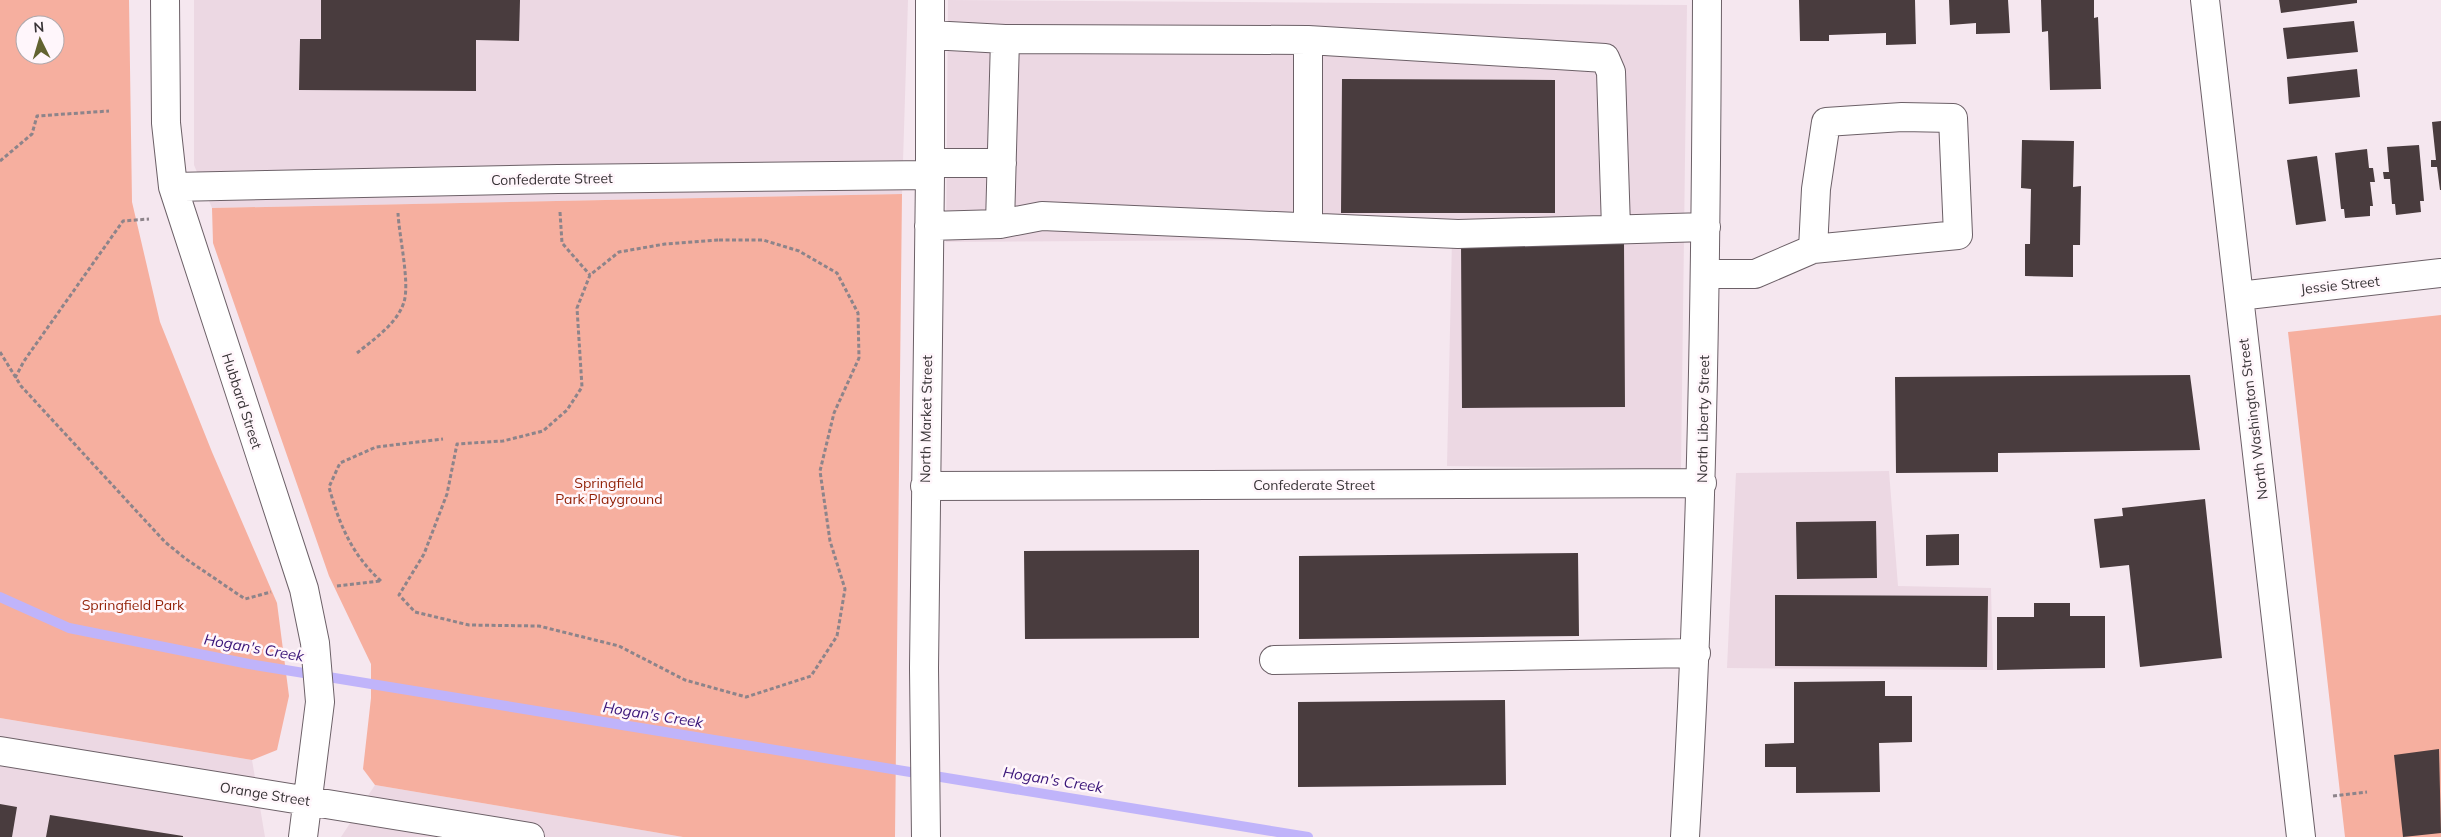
<svg xmlns="http://www.w3.org/2000/svg" width="2441" height="837" viewBox="0 0 2441 837" font-family="Mulish,sans-serif">
<style>
.built{fill:#ecd8e3}
.green{fill:#f6af9f;fill-rule:evenodd}
.lines{fill:none;stroke-linecap:round;stroke-linejoin:round}
.stream{stroke:#c0b4fa;stroke-width:10}
.building{fill:#493c3e}
.minor-casing{stroke:#6c6067;stroke-width:30}
.path{stroke:#8d848a;stroke-width:3;stroke-dasharray:4 2.5;stroke-linecap:butt}
.minor{stroke:#fff;stroke-width:28}
.labels{text-anchor:middle;stroke-width:5;stroke-linejoin:round;paint-order:stroke}
.street-label{font-size:14px;fill:#383336;stroke:#fff6fb}
.park-label{font-size:14px;fill:#911f05;stroke:#fff6fb}
.water-label{font-size:15px;font-style:italic;fill:#391478;stroke:#fff6fb}
</style>
<rect width="100%" height="100%" fill="#f5e7ef"/>
<!-- built -->
<path class="built" d="M194 0H908L902 194 212 208 194 165Z
M948 0 1687 5 1681 469 1447 466 1452 239 946 242Z
M1889 471 1898 586 1991 588 1993 670 1727 668 1736 473Z
M0 718 252 760 265 837H0Z
M375 785 683 837H341Z"/>
<!-- green -->
<path class="green" d="M0 0H129L132 202 160 322 212 452 277 603 289 696 277 750 252 760 0 718ZM25 25H55V55H25Z
M902 194 895 837H683L375 785 363 769 371 698V664L329 576 213 243 212 208Z
M2441 315V837H2345L2288 332Z"/>
<g class="lines">
<!-- stream -->
<path class="stream" d="M0 597 69 628 249 664 1308 837"/>
</g>
<!-- building -->
<path class="building" d="M321 0H520L519 41 476 40V91L299 90 300 39H321Z
M1799 0H1915L1916 44 1886 45V33L1829 35V41H1800Z
M1949 0H2008L2010 33 1976 34V23L1950 25Z
M2041 0H2094V18L2098 17 2101 89 2050 90 2048 31 2042 32Z
M2279 0H2357V3L2281 13Z
M2354 21 2358 52 2287 59 2283 28Z
M2357 69 2360 97 2289 104 2287 77Z
M1342 79 1555 80V213H1341Z
M2441 121V190H2440L2437 167H2431V160H2436L2432 122Z
M2022 140 2074 141 2073 187 2081 186 2080 245H2073V277L2025 276V244H2030L2031 189 2021 188Z
M2419 145 2424 201H2420L2421 212 2396 215 2395 204H2392L2390 179H2384L2383 172H2389L2387 147Z
M2367 149 2369 168H2373L2375 182H2370L2373 206H2370V216L2345 218 2344 209H2341L2335 153Z
M2317 156 2326 221 2296 225 2287 160Z
M1624 242 1625 407 1462 408 1461 243Z
M2190 375 2200 450 1998 453V472L1896 473 1895 377Z
M2205 499 2222 658 2140 667 2129 565 2100 568 2094 519 2123 516 2122 508Z
M1876 521 1877 578 1797 579 1796 522Z
M1959 534V565L1926 566V535Z
M1199 550V638L1025 639 1024 551Z
M1578 553 1579 636 1299 639V556Z
M1775 595 1988 596 1987 667 1775 666Z
M2034 603H2070V616H2105V668L1997 670V617H2034Z
M1885 681V696H1912V742L1879 743 1880 792 1796 793V767H1765V744L1794 743V682Z
M1505 700 1506 785 1298 787V702Z
M2439 749 2441 833 2403 837 2394 755Z
M0 804 17 807 12 837H0Z
M50 815 183 836V837H46Z"/>
<g class="lines">
<defs>
<path id="minor" d="M165 0 166 123 173 187 304 589 315 643 320 702 303 837
M2205 0 2301 837
M1005 39 1308 40V227
M1308 40 1605 58 1611 72 1616 228
M930 163H1002
M173 187 558 179 930 175
M1000 224 1042 216 1458 234 1706 227
M929 226 1000 224 1005 39 930 35
M1706 274H1755L1813 249 1958 235 1953 118 1902 117 1826 122 1816 189 1813 249
M2239 296 2441 273
M925 486 1702 483
M1274 660 1696 653
M0 751 530 837
M926 837 924 668 930 175V0
M1685 837C1702 558 1706 279 1707 0"/>
</defs>
<!-- minor casing -->
<use href="#minor" class="minor-casing"/>
<!-- path -->
<path class="path" d="M0 161 32 134 37 116 109 111
M560 212 562 243 590 275
M719 240H763L799 251 837 273 858 313 859 358 834 413 820 471 830 541 845 589 837 636 811 676 746 697 685 680 619 646 539 626 469 625 415 612 399 595 424 554 447 494 457 444 503 441 543 431 567 410 582 387 577 308 590 275 619 252 665 244Z
M0 352 21 386 165 542 186 559 245 599 271 592
M357 353C374 339 397 324 404 302 410 282 399 236 398 213
M15 378 24 361 123 221 149 219
M381 581C352 555 339 524 329 487L340 463 376 447 443 439
M337 586 380 581
M2333 796 2367 792"/>
<!-- minor -->
<use href="#minor" class="minor"/>
</g>
<g class="labels">
<!-- street labels -->
<g class="street-label">
<text transform="translate(552 179) rotate(-1)" y="5">Confederate Street</text>
<text transform="translate(2340 285) rotate(-6)" y="5">Jessie Street</text>
<text transform="translate(242 401) rotate(72)" y="5">Hubbard Street</text>
<text transform="translate(926 419) rotate(-89)" y="5">North Market Street</text>
<text transform="translate(1703 419) rotate(-89)" y="5">North Liberty Street</text>
<text transform="translate(2253 419) rotate(-97)" y="5">North Washington Street</text>
<text x="1314" y="490">Confederate Street</text>
<text transform="translate(265 794) rotate(9)" y="5">Orange Street</text>
</g>
<!-- park labels -->
<g class="park-label">
<text x="609" y="488">Springfield<tspan x="609" dy="16">Park Playground</tspan></text>
<text x="133" y="610">Springfield Park</text>
</g>
<!-- water labels -->
<g class="water-label">
<text transform="translate(254 648) rotate(10)" y="5">Hogan's Creek</text>
<text transform="translate(653 715) rotate(9)" y="5">Hogan's Creek</text>
<text transform="translate(1053 780) rotate(9)" y="5">Hogan's Creek</text>
</g>
</g>
<!-- north arrow -->
<g transform="translate(40 40) rotate(355)"><circle r="24" fill="#fff6fb" stroke="#afa8ac"/>
<path d="M0-4L9 19L0 12L-9 19Z" fill="#626330"/>
<text y="-8" font-size="14" font-weight="bold" text-anchor="middle" fill="#383336">N</text>
</g>
</svg>
